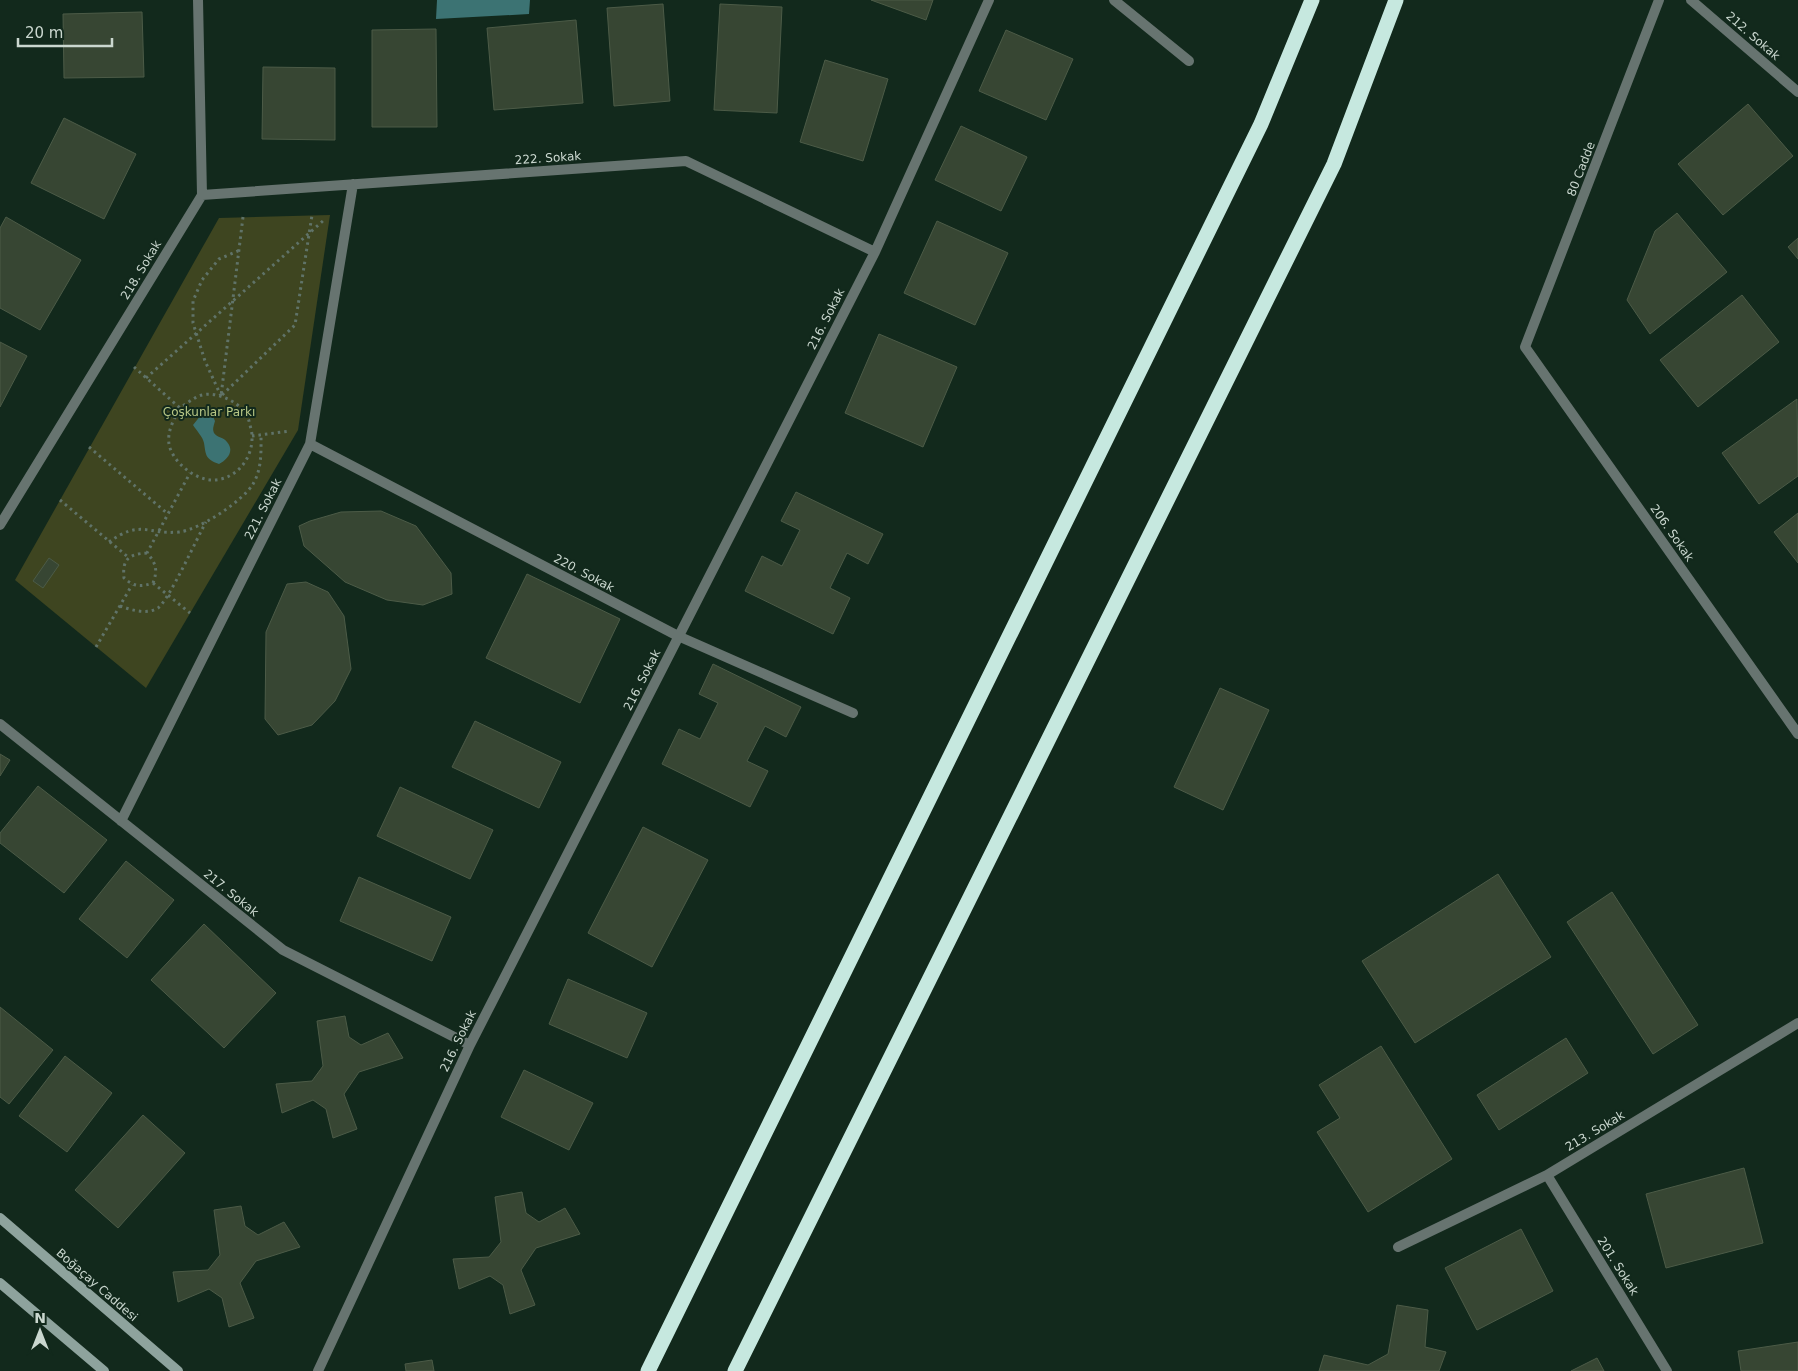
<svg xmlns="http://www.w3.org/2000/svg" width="1798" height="1371" viewBox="0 0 1798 1371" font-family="'DejaVu Sans',sans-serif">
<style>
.green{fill:#3e4520}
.water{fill:#3c7373}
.building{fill:#374633;stroke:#4c5b47}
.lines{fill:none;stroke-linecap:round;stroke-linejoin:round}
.path{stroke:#607368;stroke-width:3;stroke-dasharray:2.5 4;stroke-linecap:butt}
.street{stroke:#677470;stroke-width:10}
.secondary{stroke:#8ea39d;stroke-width:10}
.highway{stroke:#c6e8df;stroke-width:15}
.labels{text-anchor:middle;stroke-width:4;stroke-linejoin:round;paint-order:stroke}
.street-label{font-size:12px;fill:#cad7cf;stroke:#12291c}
.park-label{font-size:12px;fill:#b9c886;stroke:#12291c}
</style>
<rect width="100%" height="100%" fill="#12291c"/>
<!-- green -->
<path class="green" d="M330 215 298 430 146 688 15 580 219 218Z"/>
<!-- water -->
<path class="water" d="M437 0H530L529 14 436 19Z
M205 410 211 412 215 421C214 425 212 429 214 433 217 438 224 437 227 442 235 451 227 460 219 464 205 459 206 455 204 443 203 437 196 430 193 425Z"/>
<!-- building -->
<path class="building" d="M871 0H933L926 20Z
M663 4 670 101 614 106 607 8Z
M720 4 782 7 777 113 714 110Z
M142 12 144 77 64 78 63 14Z
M576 20 583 103 494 110 487 28Z
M436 29 437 127H372V30Z
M1006 30 1073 59 1046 120 979 91Z
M825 60 888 79 863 161 800 142Z
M263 67 335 68V140L262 139Z
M1748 104 1793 156 1723 215 1678 164Z
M64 118 136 154 104 219 31 183Z
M961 126 1027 157 1001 211 935 180Z
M1677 213 1727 272 1650 334 1627 300 1655 231Z
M6 217 81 260 40 330 0 308V228Z
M937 221 1008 253 975 325 904 293Z
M1798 238V259L1788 247Z
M1742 295 1779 342 1698 407 1660 360Z
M879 334 957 367 923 447 845 413Z
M0 342 27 356 0 407Z
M1797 399 1798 476 1759 504 1722 453Z
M796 492 883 534 868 564 847 553 830 588 850 598 833 634 745 591 762 556 782 566 800 530 781 521Z
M381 511 416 526 451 573 452 594 423 605 387 600 345 582 304 546 299 526 310 521 341 512Z
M1798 513V563L1774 532Z
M49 558 59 565 43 588 33 581Z
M527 574 620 619 580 703 486 658Z
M306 582 328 592 344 616 351 669 335 701 312 725 278 735 265 719 266 632 287 584Z
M713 664 801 707 786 737 765 726 747 761 768 771 750 807 662 764 679 729 700 739 718 703 699 694Z
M1220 688 1269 710 1223 810 1174 787Z
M475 721 561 762 539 808 452 767Z
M0 754 10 760 0 776Z
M38 786 107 840 64 893 0 843V833Z
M400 787 493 830 470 879 377 836Z
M643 827 708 860 652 967 588 933Z
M126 861 174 900 127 958 79 919Z
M1498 874 1551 957 1415 1043 1362 961Z
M359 877 451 917 432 961 340 921Z
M1612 892 1698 1025 1653 1054 1567 922Z
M204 924 276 993 224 1048 151 980Z
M568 979 647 1013 627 1058 549 1024Z
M0 1007 53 1050 9 1104 0 1097Z
M345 1016 349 1037 361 1045 388 1033 403 1058 359 1072 344 1094 357 1129 333 1138 326 1109 313 1100 282 1113 276 1084 312 1081 323 1066 317 1021Z
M1566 1038 1588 1073 1499 1130 1477 1095Z
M1381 1046 1452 1159 1368 1212 1317 1132 1340 1118 1319 1085Z
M65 1056 112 1093 67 1152 19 1116Z
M524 1070 593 1103 569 1150 501 1117Z
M143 1115 185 1153 118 1228 75 1190Z
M1744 1168 1763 1243 1666 1268 1646 1194Z
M522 1192 526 1213 539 1222 565 1208 580 1234 536 1248 521 1270 535 1305 510 1314 503 1285 490 1276 459 1289 453 1259 489 1257 501 1242 495 1197Z
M241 1206 245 1226 258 1235 284 1222 300 1247 256 1261 240 1283 254 1318 229 1327 222 1298 209 1289 178 1302 173 1272 208 1270 220 1255 214 1210Z
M1521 1229 1553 1291 1477 1330 1445 1268Z
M1397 1305 1428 1310 1425 1347 1446 1352 1439 1371H1319L1324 1355 1368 1365 1388 1354Z
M1798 1342V1371H1741L1738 1351Z
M1597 1358 1604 1371H1571Z
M432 1360 434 1371H406L405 1364Z"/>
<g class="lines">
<!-- path -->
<path class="path" d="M243 217 221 396 295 325 312 215
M134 367 180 408C174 419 167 431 169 444 172 462 196 481 214 480 237 479 253 458 252 436 252 431 250 426 249 421 245 404 216 389 199 396 192 399 186 404 180 408
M146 378 324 220
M221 396 205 361 193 323V301L202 280 219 259 238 251
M252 436 290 431
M89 447 168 514
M60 500 128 557
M109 542C141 519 147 535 179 532 199 530 243 501 253 484 262 469 261 451 261 435
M147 553C129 554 122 559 124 578 134 587 141 587 153 583 158 570 156 563 147 553L190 473
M153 583 190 613
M120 606C132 610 146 615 158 608 169 600 197 538 206 522
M96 647 132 585"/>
<!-- street -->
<path class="street" d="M1114 0 1189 61
M1659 0 1525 347 1798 734
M1691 0 1798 92
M202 195 686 161 875 252
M310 444 678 636 853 713
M0 525 202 195 198 0
M0 724 283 950 470 1045
M121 821 310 444 353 184
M1547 1175 1667 1371
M1398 1247 1547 1175 1798 1023
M318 1371 470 1045 875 252 989 0"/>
<!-- secondary -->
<path class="secondary" d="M0 1218 178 1371
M0 1283 104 1371"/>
<!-- highway -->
<path class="highway" d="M648 1371 1261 124 1312 0
M735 1371 1334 164 1396 0"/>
</g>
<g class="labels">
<!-- street labels -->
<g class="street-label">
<text transform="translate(1753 36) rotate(41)" y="4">212. Sokak</text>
<text transform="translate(548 158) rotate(-4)" y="4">222. Sokak</text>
<text transform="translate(1581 169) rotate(-69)" y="4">80 Cadde</text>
<text transform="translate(141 270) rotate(-59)" y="4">218. Sokak</text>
<text transform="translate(826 319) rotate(-63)" y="4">216. Sokak</text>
<text transform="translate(263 509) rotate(-63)" y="4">221. Sokak</text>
<text transform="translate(1672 533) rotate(55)" y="4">206. Sokak</text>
<text transform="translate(584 573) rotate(28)" y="4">220. Sokak</text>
<text transform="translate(642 680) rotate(-63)" y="4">216. Sokak</text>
<text transform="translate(231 893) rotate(39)" y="4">217. Sokak</text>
<text transform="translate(458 1041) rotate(-64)" y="4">216. Sokak</text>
<text transform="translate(1595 1131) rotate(-31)" y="4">213. Sokak</text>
<text transform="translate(1618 1266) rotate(58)" y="4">201. Sokak</text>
<text transform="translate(97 1285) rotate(41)" y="4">Boğaçay Caddesi</text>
</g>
<!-- park labels -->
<g class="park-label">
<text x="209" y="416">Çoşkunlar Parkı</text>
</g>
</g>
<!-- north arrow -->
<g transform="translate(40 1331)" stroke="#12291c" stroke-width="4" paint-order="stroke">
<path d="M0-4L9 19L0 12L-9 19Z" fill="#cad7cf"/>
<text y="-8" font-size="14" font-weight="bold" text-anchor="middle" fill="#cad7cf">N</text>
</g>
<!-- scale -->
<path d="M18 38v8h94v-8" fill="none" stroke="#cad7cf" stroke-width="2.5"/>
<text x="25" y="38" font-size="15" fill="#cad7cf" stroke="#12291c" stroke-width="4" paint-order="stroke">20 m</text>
</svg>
